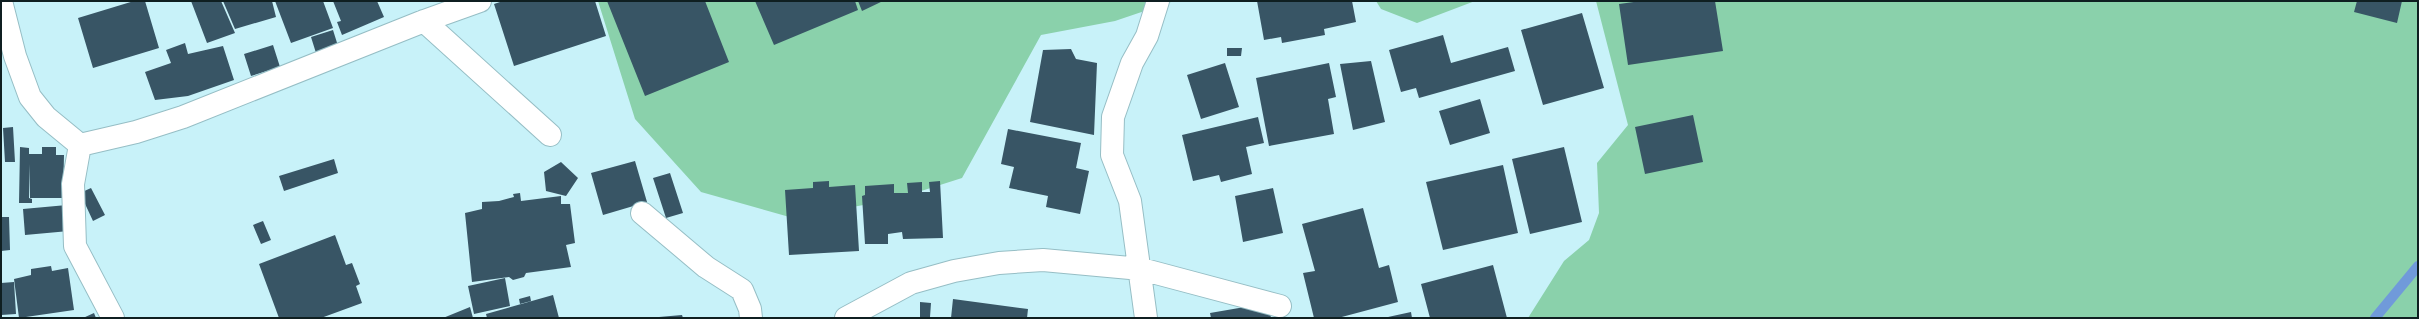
<svg xmlns="http://www.w3.org/2000/svg" width="2419" height="319" viewBox="0 0 2419 319" font-family="'Exo 2',sans-serif">
<style>
.green{fill:#8ad1ab}
.lines{fill:none;stroke-linecap:round;stroke-linejoin:round}
.stream{stroke:#709ada;stroke-width:10}
.building{fill:#385565}
.street-casing{stroke:#96bec5;stroke-width:24}
.street{stroke:#fff;stroke-width:22}
</style>
<rect width="100%" height="100%" fill="#c8f2f9"/>
<!-- green -->
<path class="green" d="M598 1H1174L1115 21 1041 35 962 178 896 199 793 218 701 192 635 119Z
M1376 1H1475L1417 23 1381 9Z
M1596 1H2418V318H1528L1564 261 1589 240 1599 213 1597 163 1628 125Z"/>
<g class="lines">
<!-- stream -->
<path class="stream" d="M2375 318 2418 266"/>
</g>
<!-- building -->
<path class="building" d="M134 1H145L159 48 93 68 78 18Z
M191 1H221L235 33 207 43Z
M223 1H272L276 17 235 29Z
M275 1H323L333 28 291 43Z
M333 1H377L384 17 342 35 337 22 341 21Z
M503 1H595L606 36 514 66 494 4Z
M607 1H705L729 62 645 96Z
M755 1H855L858 10 774 45Z
M858 1H883L862 11Z
M1257 1H1352L1356 22 1324 29 1325 35 1282 43 1281 37 1264 40Z
M1641 1H1715L1723 51 1628 65 1619 4Z
M2357 1H2402L2397 23 2354 12Z
M1582 13 1604 88 1543 105 1521 30Z
M333 30 338 46 316 53 311 37Z
M1443 35 1451 63 1508 47 1515 71 1419 98 1416 88 1401 92 1389 50Z
M185 43 188 54 223 46 234 80 188 96 155 100 145 72 171 63 166 50Z
M273 45 280 67 251 76 244 54Z
M1227 48H1242L1241 56H1227Z
M1071 49 1076 59 1097 63 1094 135 1030 122 1043 50Z
M1371 61 1385 122 1353 130 1340 64Z
M1225 63 1239 107 1201 119 1187 75Z
M1329 63 1336 97 1328 99 1334 134 1269 146 1256 78Z
M1480 99 1490 133 1450 145 1439 111Z
M1693 115 1703 162 1645 174 1635 127Z
M1258 117 1264 143 1246 147 1252 174 1221 182 1219 175 1193 181 1182 135Z
M13 127 15 162H5L3 128Z
M1008 129 1081 143 1076 168 1089 171 1080 214 1046 207 1048 196 1009 188 1014 167 1001 164Z
M20 147 29 148V154H42V147H56V155H64L63 198H30L29 164V198L32 199V203H19Z
M1564 147 1582 222 1530 234 1512 159Z
M334 159 338 173 284 191 279 176Z
M635 161 647 202 603 215 591 173Z
M561 162 578 178 566 196 546 191 544 172Z
M1503 165 1518 233 1443 250 1426 182Z
M670 173 683 213 666 218 653 178Z
M829 181V187L855 185 859 251 789 255 785 190 813 188V182Z
M940 181 943 238 903 239 902 232 888 234V244H865L862 196 865 195V186L894 184V193H908L907 183 922 182V192H930L929 182Z
M91 188 105 215 93 221 80 193Z
M1273 188 1283 233 1243 242 1235 196Z
M520 193 521 201 561 196V204H570L575 243 566 245 571 267 526 273 524 277 513 280 509 277 472 282 465 213 482 209V202L499 201 514 197 513 194Z
M67 205 69 231 25 235 23 209Z
M1363 208 1379 268 1389 265 1398 302 1338 318H1314L1303 273 1315 271 1302 224Z
M1 217H9L10 250 1 251Z
M263 221 271 240 261 244 253 225Z
M335 235 346 265 352 263 360 284 356 286 362 303 321 318H279L259 264Z
M1493 265 1507 318H1430L1421 284Z
M51 266 52 271 68 268 74 310 19 318 14 279 31 275V269Z
M505 278 510 306 474 314 468 286Z
M14 282 16 314 1 315V283Z
M553 295 559 318H487L486 314Z
M530 296 531 301 520 304 519 299Z
M953 299 1028 309 1027 318H951Z
M920 302 931 303 930 317H920Z
M1268 303 1271 318H1211L1210 313Z
M470 307 473 318H443Z
M1411 312 1412 318H1388V317Z
M94 313 96 318H83Z
M682 315 683 318H659V317Z"/>
<g class="lines">
<defs>
<path id="street" d="M1 1 15 56 30 97 46 117 80 145 136 132 183 117 424 21 480 1
M424 21 550 135
M80 145 73 184 75 246 113 318
M642 213 706 267 742 290 750 309 751 318
M846 318 911 283 954 271 999 263 1043 260 1141 269 1280 306
M1146 318 1130 201 1112 155 1113 117 1132 63 1147 36 1158 1"/>
</defs>
<!-- street casing -->
<use href="#street" class="street-casing"/>
<!-- street -->
<use href="#street" class="street"/>
</g>
<!-- border -->
<rect width="2419" height="319" fill="none" stroke="#0f1f21" stroke-width="4"/>
</svg>
